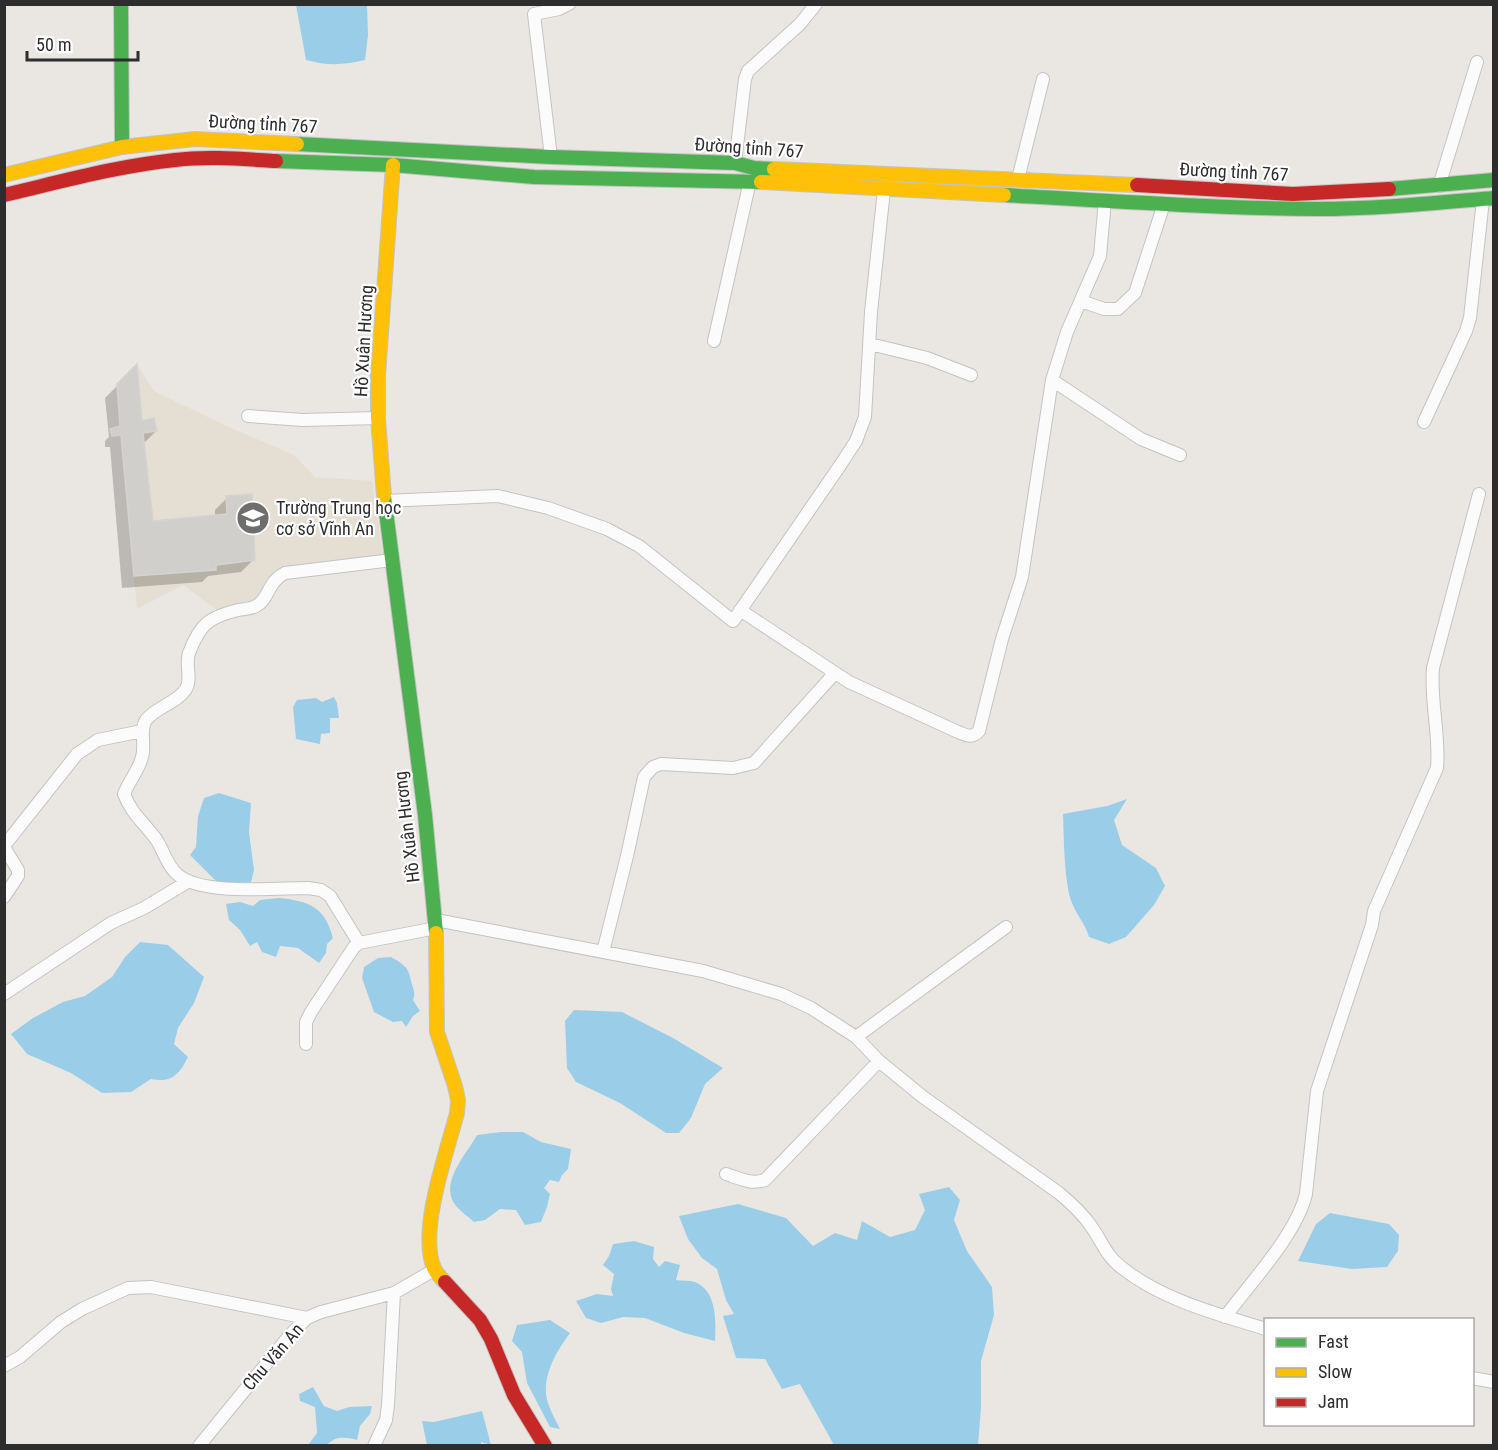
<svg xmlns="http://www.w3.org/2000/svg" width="1498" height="1450" viewBox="0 0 1498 1450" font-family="'Roboto Condensed',sans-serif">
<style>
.education{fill:#e4dfd2}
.water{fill:#9acee8}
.shadow{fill:#0003}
.building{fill:#d1cfcc;stroke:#d5d3cf;stroke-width:1.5}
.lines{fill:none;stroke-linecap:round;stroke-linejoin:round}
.street-casing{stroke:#c4c3c3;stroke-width:14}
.fast-casing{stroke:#c4c3c3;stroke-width:16}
.slow-casing{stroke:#c4c3c3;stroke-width:16}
.jam-casing{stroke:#c4c3c3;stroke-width:16}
.street{stroke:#fcfbfb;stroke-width:12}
.fast{stroke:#4caf50;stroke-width:14}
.slow{stroke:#ffc107;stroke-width:14}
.jam{stroke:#c62828;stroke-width:14}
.labels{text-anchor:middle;stroke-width:4.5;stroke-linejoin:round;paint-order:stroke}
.street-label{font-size:18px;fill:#2d2d2d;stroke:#fff}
.poi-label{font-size:18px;fill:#2d2d2d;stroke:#fff;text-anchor:start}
</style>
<rect width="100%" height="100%" fill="#eae7e3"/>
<!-- education -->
<path class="education" d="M137 364 154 391 222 424 294 455 315 477 372 481 383 556 281 568 273 573 264 584 260 596 254 602 217 610 183 585 137 609 117 384Z"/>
<!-- water -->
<path class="water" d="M296 5H367L368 35 365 60C344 65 328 66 306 60Z
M334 697 337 703 339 718H330V733L321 734 320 744 296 739 293 707 297 700 316 698 322 702Z
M219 793 251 803 249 832 254 870 251 882 219 884 190 855 196 847 198 816 204 798Z
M1127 799 1114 820 1122 845 1156 868 1165 886 1154 905 1126 937 1109 944 1089 937C1085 923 1077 916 1072 903 1064 883 1064 838 1063 814L1107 806Z
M279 898C309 901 325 907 333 938L327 944 326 953 319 963 298 948 280 946 276 957 262 952 257 942 250 946 240 930 229 920 226 904 240 902 253 906 260 900Z
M140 942 168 945 204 977 194 1003 178 1028 174 1044 188 1057C179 1075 172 1083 151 1079L131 1092 102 1093 71 1073 27 1054 11 1034 33 1018 63 1002 85 996 112 977 125 957Z
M391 957C403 964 409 967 411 981 413 989 416 992 413 1000L420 1011 413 1016 406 1027 402 1021 393 1022 374 1012 362 978 364 967 378 958Z
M574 1010 622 1012 673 1038 723 1068 705 1084 691 1118 679 1133H666L620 1103 576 1082 567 1068 565 1021Z
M501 1132H523L541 1142 571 1149 568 1169 562 1175 559 1182 550 1180 544 1188 550 1194 547 1207 541 1222 525 1225 516 1210 500 1209 485 1220 474 1222C469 1217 461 1212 456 1206 438 1184 466 1155 477 1135Z
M949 1187 960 1200 954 1220 967 1251 992 1287 994 1315 981 1361V1408L978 1445H834L800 1384 782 1389 765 1359 736 1358 723 1316 734 1314 726 1300 717 1269 702 1258 688 1239 679 1216 738 1204 786 1218 813 1246 835 1233 857 1240 862 1221 890 1237 915 1230 925 1210 919 1194Z
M1330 1213 1389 1224 1399 1235 1398 1251 1387 1267 1352 1269 1298 1261 1316 1224Z
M634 1241 654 1247 653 1259 659 1267 665 1261 680 1265 676 1280C681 1281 690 1280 695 1282 717 1291 716 1321 715 1341L684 1333 645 1318 623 1317 601 1323 586 1318 576 1301 597 1294 613 1296 611 1289 614 1274 603 1265 609 1256 613 1244Z
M550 1320 570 1333C556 1352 540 1379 548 1403 551 1412 556 1421 560 1429L550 1427 527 1383 522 1352 512 1341 517 1325Z
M313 1387 324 1406 337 1411 349 1407 372 1406 370 1414 360 1426 357 1440C344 1437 336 1436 327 1445H308L317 1433 315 1407 300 1401 299 1394Z
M482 1411 491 1445 481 1442V1445H427L422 1421 434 1422Z"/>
<!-- shadow -->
<path class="shadow" d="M136 367 141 423 156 431 143 444 152 523 215 517V510L227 498 253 560 241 572 208 576 202 582 122 588 110 447H105V441L109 437 105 398Z"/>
<!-- building -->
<path class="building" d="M137 364 142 421 154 418 157 431 143 433 153 521 227 514 226 496 252 494 255 560 216 565V570L134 576 121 435 112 436 110 429 120 426 117 384Z"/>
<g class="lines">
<defs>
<path id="street" d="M551 157 534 14 559 9 569 4
M735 163 745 79 748 71 800 24 816 4
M1018 179 1043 79
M1439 186 1477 62
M1081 301 1104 309H1118L1135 293 1164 204
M714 341 750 181
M870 344 927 358 971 375
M1052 380 1141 439 1180 455
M248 416 303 420 378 418
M1424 422 1466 331 1470 318 1483 200
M384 501 498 496 548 508 607 529 639 546 733 621 839 467 856 441 865 417 871 312 884 190
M740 610 849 682 958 732C966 735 972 739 979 731L1002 639 1022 577 1052 380 1067 332 1100 256 1105 200
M4 846 77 754 98 740 142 731
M4 847 18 870V876L4 897
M436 920 703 971 781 994 811 1008 856 1037 879 1061 923 1097 1059 1193C1071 1203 1082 1213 1091 1226 1101 1240 1107 1257 1121 1267 1162 1300 1217 1314 1266 1329
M359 943 330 896 321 890 308 888C277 888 200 896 177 874 167 866 163 849 156 839 144 823 131 813 124 794 129 781 139 770 142 757 146 745 139 731 146 720 156 707 177 703 186 689 192 679 185 664 189 653 200 624 209 617 238 610 244 609 251 609 256 606 269 600 267 582 285 573L392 560
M603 952 627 856 644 777 653 767 661 764 733 768 754 763 834 674
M4 994 111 923 144 908 189 881
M856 1037 1006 927
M306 1044V1022L311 1012 354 947 359 943 436 928
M726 1174C739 1178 751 1185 765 1180L879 1061
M1225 1317C1251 1282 1296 1235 1306 1194L1317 1091 1372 925 1374 911 1437 768C1440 734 1430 701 1433 668L1479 494
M4 1366 20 1357 61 1322 82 1309 128 1288 151 1287 307 1318
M1472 1378 1494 1382
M199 1446 289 1336 307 1318 321 1312 394 1293 434 1270
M374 1446 386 1420 388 1405 394 1293"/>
<path id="fast" d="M121 4 122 147
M297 144 551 157 735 163 754 168 774 169
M276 161 393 165 534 177 761 182
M1389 189 1494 180
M1004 195C1108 201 1212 208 1316 209 1375 209 1435 203 1494 198
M384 496 425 815 436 933"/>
<path id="slow" d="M774 169 1137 185
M4 175 122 147 195 139 297 144
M761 182 1004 195
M384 496 378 418V376L393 165
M436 933 437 1032 455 1086 458 1100 457 1113C447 1152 418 1231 434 1268 436 1273 441 1278 445 1282"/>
<path id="jam" d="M1137 185 1293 194 1389 189
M4 195C60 182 117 166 175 160 208 156 242 159 276 161
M445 1282 480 1320 491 1339 514 1395 545 1446"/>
</defs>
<!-- street casing -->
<use href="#street" class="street-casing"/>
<!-- fast casing -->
<use href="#fast" class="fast-casing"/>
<!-- slow casing -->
<use href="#slow" class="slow-casing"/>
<!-- jam casing -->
<use href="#jam" class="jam-casing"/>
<!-- street -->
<use href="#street" class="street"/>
<!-- fast -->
<use href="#fast" class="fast"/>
<!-- slow -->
<use href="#slow" class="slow"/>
<!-- jam -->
<use href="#jam" class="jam"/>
</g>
<!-- icons -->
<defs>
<symbol id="school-disc" viewBox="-11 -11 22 22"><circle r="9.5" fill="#6f6e6d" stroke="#fff"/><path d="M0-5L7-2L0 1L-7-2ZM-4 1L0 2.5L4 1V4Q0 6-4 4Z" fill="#fff"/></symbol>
</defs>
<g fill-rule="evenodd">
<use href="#school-disc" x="234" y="499" width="38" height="38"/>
</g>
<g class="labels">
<!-- street labels -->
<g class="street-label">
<text transform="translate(263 124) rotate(3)" y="6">Đường tỉnh 767</text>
<text transform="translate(749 148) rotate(4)" y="6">Đường tỉnh 767</text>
<text transform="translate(1234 172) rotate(3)" y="6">Đường tỉnh 767</text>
<text transform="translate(364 341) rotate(-87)" y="6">Hồ Xuân Hương</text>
<text transform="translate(407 827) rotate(-97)" y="6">Hồ Xuân Hương</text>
<text transform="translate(273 1357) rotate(-49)" y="6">Chu Văn An</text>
</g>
<!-- poi labels -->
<g class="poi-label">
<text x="276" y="514">Trường Trung học<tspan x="276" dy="21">cơ sở Vĩnh An</tspan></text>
</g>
</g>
<!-- border -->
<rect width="1498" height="1450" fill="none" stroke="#2d2d2d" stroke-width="12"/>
<!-- legend -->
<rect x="1264" y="1318" width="210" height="108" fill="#ffffff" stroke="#ababab" stroke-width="1.5"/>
<rect x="1276" y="1338" width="30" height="9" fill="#4caf50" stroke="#ababab" stroke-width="1.5"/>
<text x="1318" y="1348" font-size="18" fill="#2d2d2d">Fast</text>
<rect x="1276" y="1368" width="30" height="9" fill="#ffc107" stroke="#ababab" stroke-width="1.5"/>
<text x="1318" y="1378" font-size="18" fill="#2d2d2d">Slow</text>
<rect x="1276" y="1398" width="30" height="9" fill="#c62828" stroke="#ababab" stroke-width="1.5"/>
<text x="1318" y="1408" font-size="18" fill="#2d2d2d">Jam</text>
<!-- scale -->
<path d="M27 51v9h111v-9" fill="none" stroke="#2d2d2d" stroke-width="3"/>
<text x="36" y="51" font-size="18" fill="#2d2d2d" stroke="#ffffff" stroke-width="4.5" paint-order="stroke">50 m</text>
</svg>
